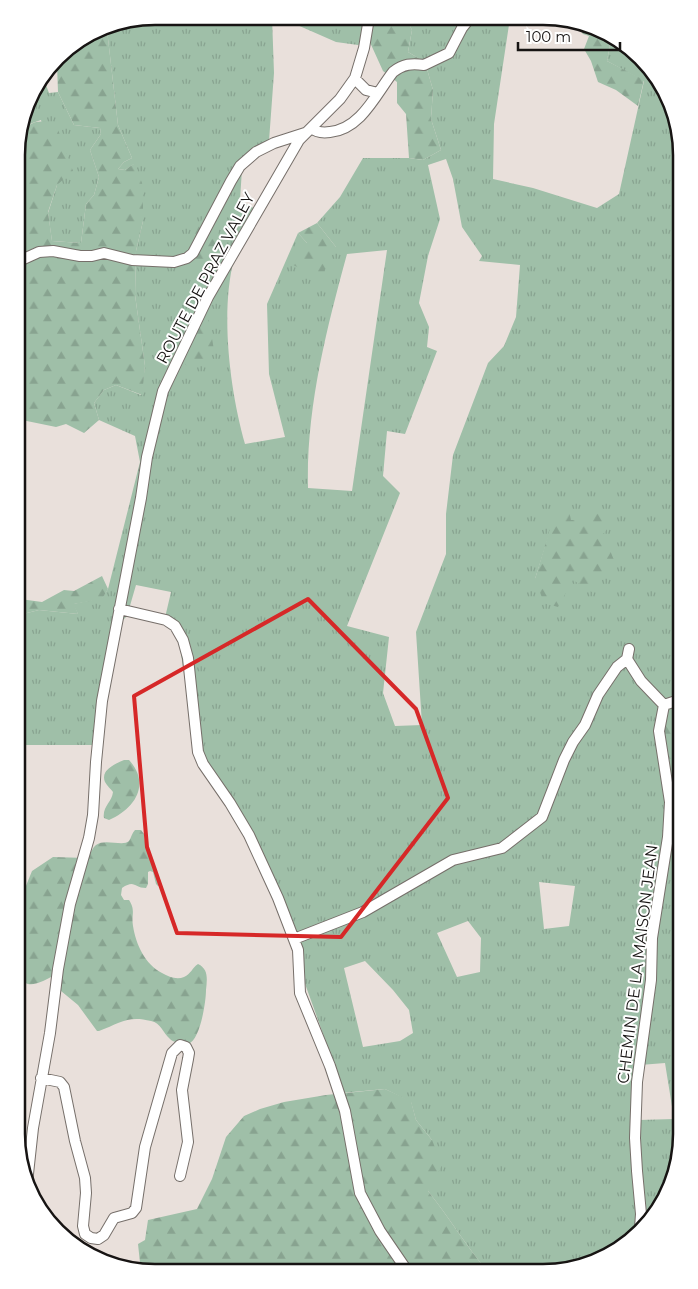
<svg xmlns="http://www.w3.org/2000/svg" width="698" height="1289" viewBox="0 0 698 1289" font-family="Montserrat,sans-serif">
<style>
.grass{fill:url(#grass-tufts);fill-rule:evenodd}
.forest{fill:url(#forest-firs)}
.lines{fill:none;stroke-linecap:round;stroke-linejoin:round}
.minor-casing{stroke:#766f6a;stroke-width:12}
.minor{stroke:#fff;stroke-width:10}
.marked{fill:none;stroke:#d62828;stroke-width:4;stroke-linejoin:round}
.labels{text-anchor:middle;stroke-width:4;stroke-linejoin:round;paint-order:stroke}
.street-label{font-size:16px;fill:#171413;stroke:#fff}
.rim{fill:none;stroke:#171413;stroke-width:2.5}
</style>
<defs>
<pattern id="grass-tufts" width="24" height="20" patternUnits="userSpaceOnUse" patternTransform="scale(1.25)"><rect width="24" height="20" fill="#9fbfa8"/><path d="M3 7l-1-3M5 7V3M7 7l1-3M15 17l-1-3M17 17v-4M19 17l1-3" fill="none" stroke="#88a390"/></pattern>
<pattern id="forest-firs" width="22" height="20" patternUnits="userSpaceOnUse" patternTransform="scale(1.25)"><rect width="22" height="20" fill="#9fbfa8"/><path d="M5 1l3.5 6h-7zM16 11l3.5 6h-7z" fill="#88a390"/></pattern>
</defs>
<rect width="100%" height="100%" fill="#e9e0db"/>
<!-- grass -->
<path class="grass" d="M155 16 272 17 274 73 269 141 242 169 240 200 260 212C253 224 237 246 234 259 220 313 230 391 245 444L285 437 269 374 267 304 298 233 307 243 336 247 317 223 340 197 363 158H409L423 160 441 150 431 119 433 90 425 62 408 52 412 30 406 18H510L494 124 493 179 533 188 597 208 619 194 644 81 607 61 611 39 634 50 674 110 682 155V699L666 778 682 781 681 1144 653 1219 588 1265 543 1273H522L520 1268 503 1267 488 1272C466 1246 449 1217 428 1191L432 1140 416 1120 411 1102 385 1089 342 1093 336 1070 276 903 249 843 227 805 209 780 189 704 179 642 176 633 164 622 171 592 136 585 127 616 122 621 93 745H17V619L19 615 39 610 78 614 73 604 102 598 108 589 140 462 135 436 99 420 94 403 104 390 116 385 141 395 145 366 135 295 136 251 143 221 134 164 125 170 118 169 124 162 132 158 118 125 107 30 83 38 102 27ZM446 159 453 179 462 227 482 256 479 261 520 265 516 317 504 346 488 363 453 455 446 514V554L416 632 422 725 395 726 383 693 389 637 347 626 400 493 383 476 387 431 405 434 437 351 427 347 429 327 419 303 428 256 440 219 428 165ZM387 250 352 491 308 488C306 409 326 331 347 254ZM556 512 571 520H575L535 579ZM539 882 575 886 569 926 544 929ZM468 921 481 938 480 972 457 977 437 933ZM365 961 393 990 409 1010 413 1033 400 1041 363 1047 344 968ZM665 1063 674 1119 639 1120 640 1065Z
M279 17 371 18 368 38 358 45 336 42Z
M43 77 49 93 58 92 74 125 100 128 101 134 90 150 99 177 94 195 86 204 81 243 52 241 48 213 57 185 41 120 27 125 17 137 31 93Z"/>
<!-- forest -->
<path class="forest" d="M371 18H406L412 30 408 52 425 62 433 90 431 119 441 150 423 160 409 158 406 114 397 103V82L383 71 368 38Z
M572 20 611 39 607 61 644 80 638 106 616 90 598 82 591 61 584 49 589 36 583 34Z
M107 30 118 125 132 158 124 162 118 169 125 170 135 163 143 186V221L136 251 135 295 145 366 142 395 116 385 104 390 94 403 99 420 84 433 66 424 56 427 17 419V137C30 121 37 119 56 124L73 171 57 185 48 212 52 241 81 243 86 204 94 195 99 177 90 150 101 134 100 128 74 125 58 92 57 65 67 48 83 38Z
M215 206 221 213 213 278 192 273 198 251 194 236 202 219Z
M317 223 336 247 321 278 293 265 307 243 298 233Z
M202 315H208L214 350 191 369 180 360Z
M589 509 615 520 603 534 614 560 592 592 573 580 558 607 544 603 535 579 555 512 569 511 571 520H575Z
M102 576 108 589 102 599 74 604 78 614 39 610 19 615 17 619V600L20 599 42 602 64 590 74 591Z
M682 699V781L666 778 659 731 664 705Z
M124 760H129C151 784 135 809 109 820L104 818C102 807 112 802 113 792 111 789 107 786 105 782 100 770 115 764 124 760Z
M135 830H141L144 834 145 842 160 880V885L158 886 156 884 153 872 150 871 148 872V884L146 888C134 888 135 879 122 888L121 895 124 900H129C136 911 131 914 133 926 136 945 145 964 162 973 169 977 177 980 184 977 191 974 192 968 198 964 209 969 207 980 206 990 206 1002 200 1041 188 1044 186 1044 183 1043 181 1043 176 1042 173 1042 170 1039 163 1033 161 1023 151 1021 128 1015 120 1023 99 1031H97L78 1005 61 991 53 977H51C41 982 28 990 20 978L16 943 17 908 32 871 53 857 86 858C91 854 92 848 96 845 105 838 123 847 129 841 131 838 132 833 135 830Z
M385 1089 411 1101 416 1120 432 1140 442 1165 428 1191C449 1217 466 1246 488 1272L503 1267 520 1268 522 1273 141 1272 138 1244 145 1240 148 1220 197 1209 212 1179 226 1137 244 1116 260 1109 284 1102 326 1095Z"/>
<g class="lines">
<defs>
<path id="minor" d="M355 79 366 90 378 93
M311 128C317 133 323 133 330 132 361 129 376 94 393 72 403 64 412 63 424 65L449 53 462 28 470 18
M17 262 39 252 53 251 80 256H92L104 253 132 260 174 262 187 258 193 253 231 181 240 166 256 152 274 143 305 133
M119 609 166 620 175 626 183 640 188 658 198 752 203 764 230 803 249 835 278 898 298 950 300 993 330 1066 345 1111 360 1193 380 1231 408 1272
M627 659 641 681 664 705
M664 705 682 699
M294 939 363 912 453 860 502 848 542 817 564 760 573 742 585 725 598 695 617 667 627 659 629 649
M41 1078 60 1082 64 1087 75 1141 85 1178 86 1193 83 1226 85 1234 91 1238 98 1239 104 1235 114 1218 132 1213 136 1208 145 1147 172 1053 180 1045 186 1047 189 1053 188 1059 182 1090 188 1142 180 1176
M27 1183 33 1128 50 1033 58 969 70 904 89 838 93 815 96 762 102 701 141 498 147 457 163 391 208 297 299 140 340 99 355 78 364 48 369 18
M640 1228 641 1214 637 1171 635 1138 637 1082 651 980 652 938 668 837 670 802 659 731 664 705"/>
</defs>
<!-- minor casing -->
<use href="#minor" class="minor-casing"/>
<!-- minor -->
<use href="#minor" class="minor"/>
</g>
<!-- marked area -->
<path class="marked" d="M308 599 416 709 448 798 341 937 177 933 147 847 134 696Z"/>
<g class="labels">
<!-- street labels -->
<g class="street-label">
<text transform="translate(205 278) rotate(-62)" y="6">ROUTE DE PRAZ VALEY</text>
<text transform="translate(637 964) rotate(-83)" y="6">CHEMIN DE LA MAISON JEAN</text>
</g>
</g>
<!-- crop -->
<path d="M0 0H698V1289H0ZM155 25H543A130 130 0 0 1 673 155V1134A130 130 0 0 1 543 1264H155A130 130 0 0 1 25 1134V155A130 130 0 0 1 155 25Z" fill="#fff" fill-rule="evenodd"/>
<path class="rim" d="M155 25H543A130 130 0 0 1 673 155V1134A130 130 0 0 1 543 1264H155A130 130 0 0 1 25 1134V155A130 130 0 0 1 155 25Z"/>
<!-- scale -->
<path d="M518 42v8h102v-8" fill="none" stroke="#171413" stroke-width="2.5"/>
<text x="526" y="42" font-size="15" fill="#171413" stroke="#ffffff" stroke-width="4" paint-order="stroke">100 m</text>
</svg>
